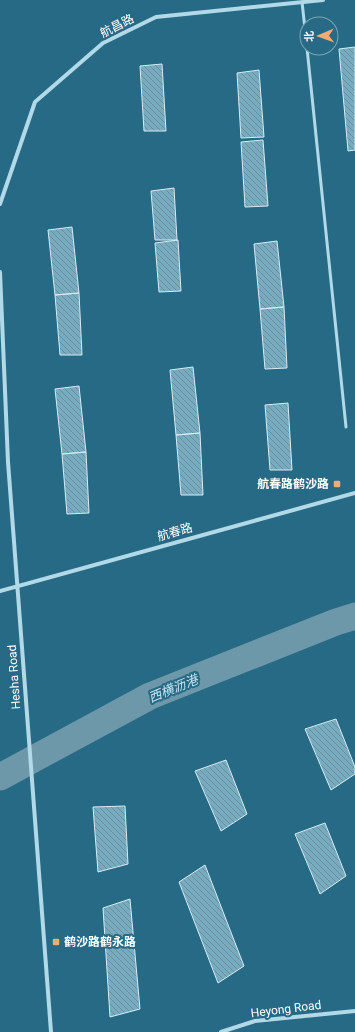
<svg xmlns="http://www.w3.org/2000/svg" width="355" height="1032" viewBox="0 0 355 1032" font-family="Roboto,'Noto Sans SC',sans-serif">
<style>
.lines{fill:none;stroke-linecap:round;stroke-linejoin:round}
.river{stroke:#6c98a9;stroke-width:27}
.building{fill:url(#building-back-hatch);stroke:#d5edf6}
.service{stroke:#b1d9e8;stroke-width:3}
.minor{stroke:#b1d9e8;stroke-width:4}
.poi-dot{fill:#f0ab77;stroke:#276a85;stroke-width:1.5}
.labels{text-anchor:middle;stroke-width:4;stroke-linejoin:round;paint-order:stroke}
.street-label{font-size:12px;fill:#fff;stroke:#276a85}
.poi-label{font-size:12px;font-weight:bold;fill:#fff;stroke:#276a85;text-anchor:end}
.water-label{font-size:13px;font-style:italic;fill:#c4e5f1;stroke:#276a85}
</style>
<defs>
<pattern id="building-back-hatch" width="6" height="6" patternUnits="userSpaceOnUse"><rect width="6" height="6" fill="#77abbf"/><path d="M-1 5l2 2M0 0l6 6M5-1l2 2" fill="none" stroke="#6a8e9c"/></pattern>
</defs>
<rect width="100%" height="100%" fill="#276a85"/>
<g class="lines">
<!-- river -->
<path class="river" d="M0 777 150 696 336 622 355 616"/>
</g>
<!-- building -->
<path class="building" d="M355 47V150L348 151 339 49Z
M162 64 166 131H144L140 66Z
M259 70 264 137 241 138 237 73Z
M263 140 268 206 245 207 241 142Z
M174 188 177 240H155L151 191Z
M72 227 79 293 55 295 48 230Z
M178 240 181 291 159 292 155 243Z
M277 241 284 307 260 309 254 244Z
M79 293 82 355H60L55 295Z
M284 307 287 368 265 369 260 309Z
M193 367 200 433 176 435 170 370Z
M79 386 86 452 62 454 55 389Z
M288 403 292 470H270L265 405Z
M200 433 203 495H181L176 435Z
M86 452 89 513 67 514 62 454Z
M336 719 355 767V774L331 790 305 729Z
M226 760 247 814 221 831 195 771Z
M125 806 128 864 98 872 93 807Z
M325 823 346 876 320 894 295 834Z
M205 865 244 966 218 983 179 882Z
M130 899 140 1009 110 1017 103 908Z"/>
<g class="lines">
<!-- service -->
<path class="service" d="M302 2 307 47
M307 48 346 427"/>
<!-- minor -->
<path class="minor" d="M0 204 35 102 103 43 156 17 323 0
M0 272 8 462 51 1032
M0 591 355 493
M221 1032 255 1021 355 1011"/>
</g>
<!-- markers -->
<g class="poi-dot">
<rect x="333" y="480" width="8" height="8" rx="2"/>
<rect x="52" y="938" width="8" height="8" rx="2"/>
</g>
<g class="labels">
<!-- street labels -->
<g class="street-label">
<text transform="translate(117 26) rotate(-27)" y="4">航昌路</text>
<text transform="translate(175 532) rotate(-16)" y="4">航春路</text>
<text transform="translate(14 677) rotate(-94)" y="4">Hesha Road</text>
<text transform="translate(286 1009) rotate(-7)" y="4">Heyong Road</text>
</g>
<!-- poi labels -->
<g class="poi-label">
<text x="329" y="488">航春路鹤沙路</text>
<text x="64" y="946" text-anchor="start">鹤沙路鹤永路</text>
</g>
<!-- water labels -->
<g class="water-label">
<text transform="translate(173 688) rotate(-22)" y="5">西横沥港</text>
</g>
</g>
<!-- north arrow -->
<g transform="translate(319 36) rotate(268)"><circle r="19" fill="#276a85" stroke="#7da6b6"/>
<path d="M0-3L7 15L0 10L-7 15Z" fill="#f0ab77"/>
<text y="-6" font-size="11" font-weight="bold" text-anchor="middle" fill="#ffffff">北</text>
</g>
</svg>
